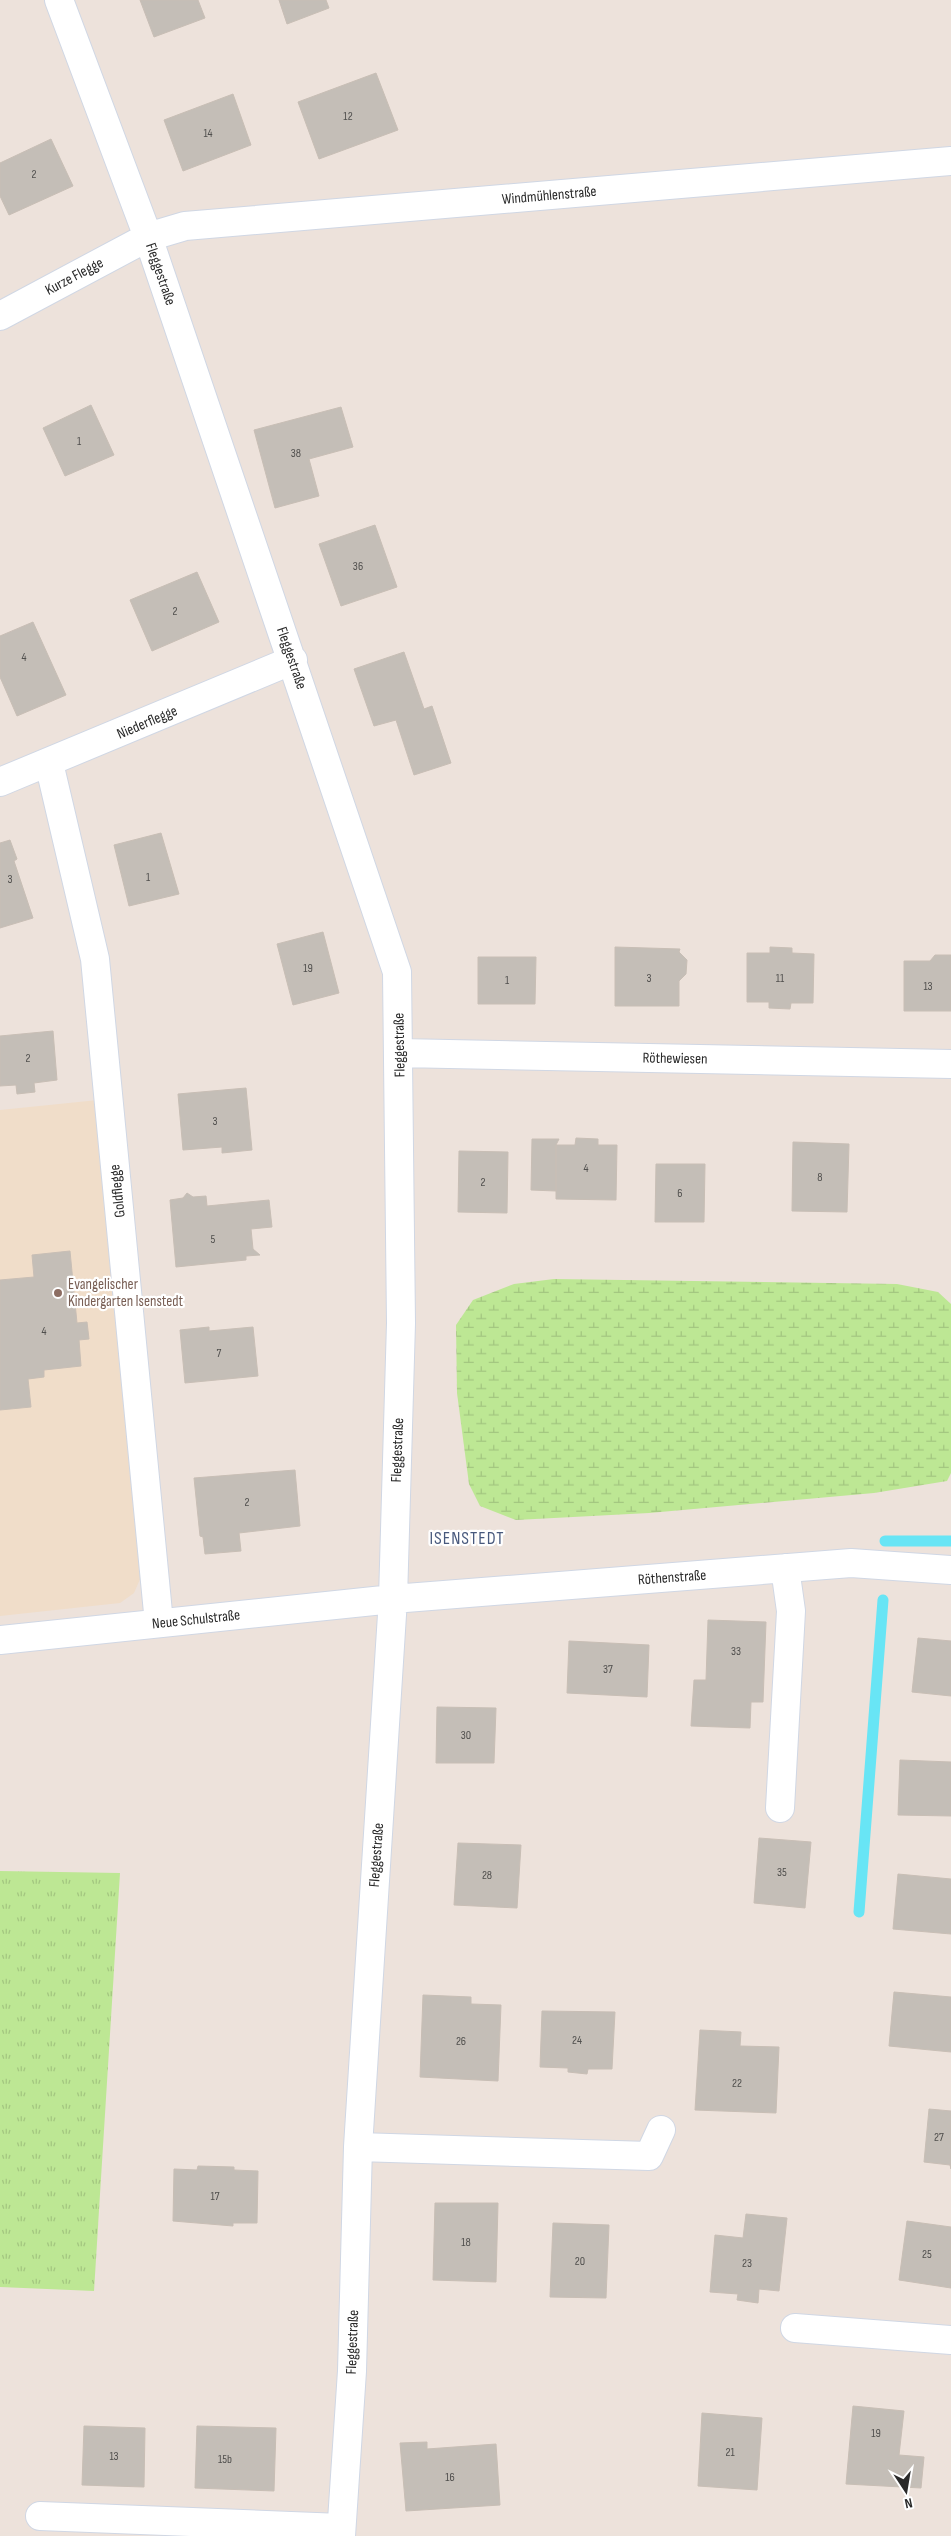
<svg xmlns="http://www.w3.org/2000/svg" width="951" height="2536" viewBox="0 0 951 2536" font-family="'Sofia Sans Condensed',sans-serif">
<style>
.education{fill:#f0ddc9}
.grass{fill:url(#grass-tufts)}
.wetland{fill:url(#wetland-marsh)}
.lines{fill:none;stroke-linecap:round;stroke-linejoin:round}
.stream{stroke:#68e5f5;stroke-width:11}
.building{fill:#c4beb7;stroke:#c8beb5}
.minor-casing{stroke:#d0d7e4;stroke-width:30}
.minor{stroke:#fff;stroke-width:28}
.education-dot{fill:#8d6e63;stroke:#fff;stroke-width:2}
.labels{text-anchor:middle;stroke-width:4.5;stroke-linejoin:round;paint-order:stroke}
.number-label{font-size:12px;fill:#504f4d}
.street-label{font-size:15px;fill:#2a2a2a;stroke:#fff}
.education-label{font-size:15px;fill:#785e54;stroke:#fff;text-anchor:start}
.quarter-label{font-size:18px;letter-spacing:1px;fill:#48597d;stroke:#fff}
</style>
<defs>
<pattern id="grass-tufts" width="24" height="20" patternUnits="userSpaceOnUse" patternTransform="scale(1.25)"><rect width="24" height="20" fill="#bde794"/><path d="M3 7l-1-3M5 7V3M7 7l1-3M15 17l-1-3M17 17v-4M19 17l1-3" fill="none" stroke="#a3c680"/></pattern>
<pattern id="wetland-marsh" width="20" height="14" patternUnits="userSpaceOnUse" patternTransform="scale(1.25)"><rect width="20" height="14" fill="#bde794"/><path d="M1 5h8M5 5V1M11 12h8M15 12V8" fill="none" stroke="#a3c680"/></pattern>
</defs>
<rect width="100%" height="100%" fill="#ede2db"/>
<!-- education -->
<path class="education" d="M98 1100 141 1577 134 1593 120 1603 0 1616V1110Z"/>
<!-- grass -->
<path class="grass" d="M0 1871 120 1873 94 2291 0 2287Z"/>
<!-- wetland -->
<path class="wetland" d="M554 1279 897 1284 938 1292 951 1304V1473L947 1481 874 1493 649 1513 516 1520 480 1506 469 1484 457 1393 456 1325 473 1300 514 1284Z"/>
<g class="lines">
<!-- stream -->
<path class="stream" d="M885 1541H951
M859 1912 883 1600"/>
</g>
<!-- building -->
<path class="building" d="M140 0H198L205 18 154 37Z
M279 0H326L329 8 287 24Z
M376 73 398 130 319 159 298 102Z
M233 94 251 145 183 171 164 120Z
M51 139 73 186 9 215 0 196V163Z
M91 405 114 455 65 476 43 428Z
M341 407 353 447 309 459 319 496 275 508 254 430Z
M375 525 397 587 341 606 319 544Z
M197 572 219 622 152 651 130 600Z
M33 622 66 695 17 716 0 677V636Z
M404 652 424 709 432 706 451 763 414 775 396 720 374 726 354 669Z
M161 833 179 894 129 906 114 845Z
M10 840 17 859 14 861 33 918 0 928V843Z
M323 932 339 993 293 1005 277 944Z
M615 947 680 949 679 952 687 960 686 974 679 981V1006H615Z
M770 947 792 948V953L814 954 813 1003H791L790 1009 769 1008V1002H747V953H770Z
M935 955H951V1011H904V961H930Z
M478 957H536L535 1004H478Z
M53 1031 57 1080 34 1083 35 1092 17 1094 16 1085 0 1086V1036Z
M246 1088 252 1150 222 1153V1147L183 1150 178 1094Z
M576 1138 598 1139V1145H617L616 1200 556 1199V1145H575Z
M532 1139H559L556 1145V1191L531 1190Z
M793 1142 849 1144 847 1212 792 1211Z
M459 1151 508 1152 507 1213 458 1212Z
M656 1164H705L704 1222H655Z
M187 1193 193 1197 206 1196 207 1206 269 1200 272 1227 251 1229 253 1249 260 1255 246 1256V1260L176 1267 170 1200 183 1198Z
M70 1251 77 1323 87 1322 89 1339 79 1340 81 1366 44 1370V1377L28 1379 31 1407 0 1410V1280L34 1277 32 1255Z
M209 1327V1331L253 1327 258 1376 185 1383 180 1330Z
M295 1470 300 1526 239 1533 241 1551 205 1554 203 1537 200 1536 194 1478Z
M708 1620 766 1622 763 1702H751L750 1728 691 1726 694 1680H706Z
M918 1638 951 1641V1696L912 1692Z
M569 1641 649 1645 647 1697 567 1693Z
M437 1707 496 1708 494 1763H436Z
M900 1760 951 1762V1816L898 1815Z
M759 1838 811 1842 805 1908 754 1903Z
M458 1843 521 1845 517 1908 454 1905Z
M898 1874 951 1879V1934L893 1929Z
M894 1992 951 1997V2052L889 2046Z
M423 1995 471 1997V2004L501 2005 498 2081 420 2077Z
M542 2011 615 2012 612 2069H588L587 2074 568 2072V2068L540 2067Z
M700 2030 741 2032 740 2046 779 2047 776 2113 695 2110Z
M929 2109 951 2111V2169L950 2165 924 2162Z
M198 2166 234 2167V2170L258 2171 257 2223H233V2226L173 2221 174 2169 197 2170Z
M435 2203H498L496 2282 433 2280Z
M746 2214 787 2218 779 2291 759 2289 758 2303 737 2300 738 2294 710 2292 715 2235 743 2238Z
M907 2221 951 2227V2288L899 2280Z
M553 2223 609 2225 606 2298 550 2297Z
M853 2406 904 2411 899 2455 924 2457 921 2488 846 2484Z
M702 2413 762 2418 757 2490 698 2486Z
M84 2426 145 2428 144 2487 82 2485Z
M197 2426 276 2428 274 2491 195 2488Z
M427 2442V2449L496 2444 500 2505 406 2511 400 2443Z"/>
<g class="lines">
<defs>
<path id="minor" d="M59 0 148 237 397 972 401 1323 393 1599 358 2147 352 2371 341 2536
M0 316 148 237 185 226 951 161
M49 763 95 959 159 1623
M0 782 293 660
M400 1053 951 1064
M0 1640 393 1599 851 1563 951 1570
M780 1808 791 1611 785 1568
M358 2147 649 2156 661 2130
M795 2328 951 2340
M40 2516 341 2528"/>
</defs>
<!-- minor casing -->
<use href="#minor" class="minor-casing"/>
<!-- minor -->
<use href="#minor" class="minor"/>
</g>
<!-- markers -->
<circle class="education-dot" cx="58" cy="1293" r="5"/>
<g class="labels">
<!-- number labels -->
<g class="number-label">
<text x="348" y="120">12</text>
<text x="208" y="137">14</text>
<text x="34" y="178">2</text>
<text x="79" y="445">1</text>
<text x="296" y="457">38</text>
<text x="358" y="570">36</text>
<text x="175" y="615">2</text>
<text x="24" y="661">4</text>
<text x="148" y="881">1</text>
<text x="10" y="883">3</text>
<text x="308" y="972">19</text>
<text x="649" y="982">3</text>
<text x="780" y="982">11</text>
<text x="507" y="984">1</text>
<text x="928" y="990">13</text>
<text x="28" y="1062">2</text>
<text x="215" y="1125">3</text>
<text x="586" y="1172">4</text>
<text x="820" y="1181">8</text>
<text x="483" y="1186">2</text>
<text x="680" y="1197">6</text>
<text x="213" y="1243">5</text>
<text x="44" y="1335">4</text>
<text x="219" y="1357">7</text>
<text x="247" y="1506">2</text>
<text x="736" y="1655">33</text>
<text x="608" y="1673">37</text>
<text x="466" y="1739">30</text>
<text x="782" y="1876">35</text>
<text x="487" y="1879">28</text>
<text x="577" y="2044">24</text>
<text x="461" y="2045">26</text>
<text x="737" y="2087">22</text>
<text x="939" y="2141">27</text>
<text x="215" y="2200">17</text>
<text x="466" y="2246">18</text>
<text x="927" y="2258">25</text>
<text x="580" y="2265">20</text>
<text x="747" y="2267">23</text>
<text x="876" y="2437">19</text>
<text x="730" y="2456">21</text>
<text x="114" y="2460">13</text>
<text x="225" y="2463">15b</text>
<text x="450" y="2481">16</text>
</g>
<!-- street labels -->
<g class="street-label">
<text transform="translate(549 195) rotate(-5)" y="5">Windmühlenstraße</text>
<text transform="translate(161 274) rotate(71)" y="5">Fleggestraße</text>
<text transform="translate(74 276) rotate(-28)" y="5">Kurze Flegge</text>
<text transform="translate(292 658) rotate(71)" y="5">Fleggestraße</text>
<text transform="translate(147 722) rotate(-23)" y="5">Niederflegge</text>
<text transform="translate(399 1045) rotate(-91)" y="5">Fleggestraße</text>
<text transform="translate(675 1058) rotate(1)" y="5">Röthewiesen</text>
<text transform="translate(117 1191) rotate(-96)" y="5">Goldflegge</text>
<text transform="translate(397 1450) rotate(-88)" y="5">Fleggestraße</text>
<text transform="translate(672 1577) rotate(-4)" y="5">Röthenstraße</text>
<text transform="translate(196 1619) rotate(-6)" y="5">Neue Schulstraße</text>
<text transform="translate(376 1855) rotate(-86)" y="5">Fleggestraße</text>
<text transform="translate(352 2342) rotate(-88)" y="5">Fleggestraße</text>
</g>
<!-- education labels -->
<g class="education-label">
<text x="68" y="1289">Evangelischer<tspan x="68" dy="17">Kindergarten Isenstedt</tspan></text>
</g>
<!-- quarter labels -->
<g class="quarter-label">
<text x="467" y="1544">ISENSTEDT</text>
</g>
</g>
<!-- north arrow -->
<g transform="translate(906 2491) rotate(168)" stroke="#ffffff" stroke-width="4" paint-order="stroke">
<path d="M0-4L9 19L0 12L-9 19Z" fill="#2a2a2a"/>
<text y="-8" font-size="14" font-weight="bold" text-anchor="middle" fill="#2a2a2a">N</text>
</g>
</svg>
